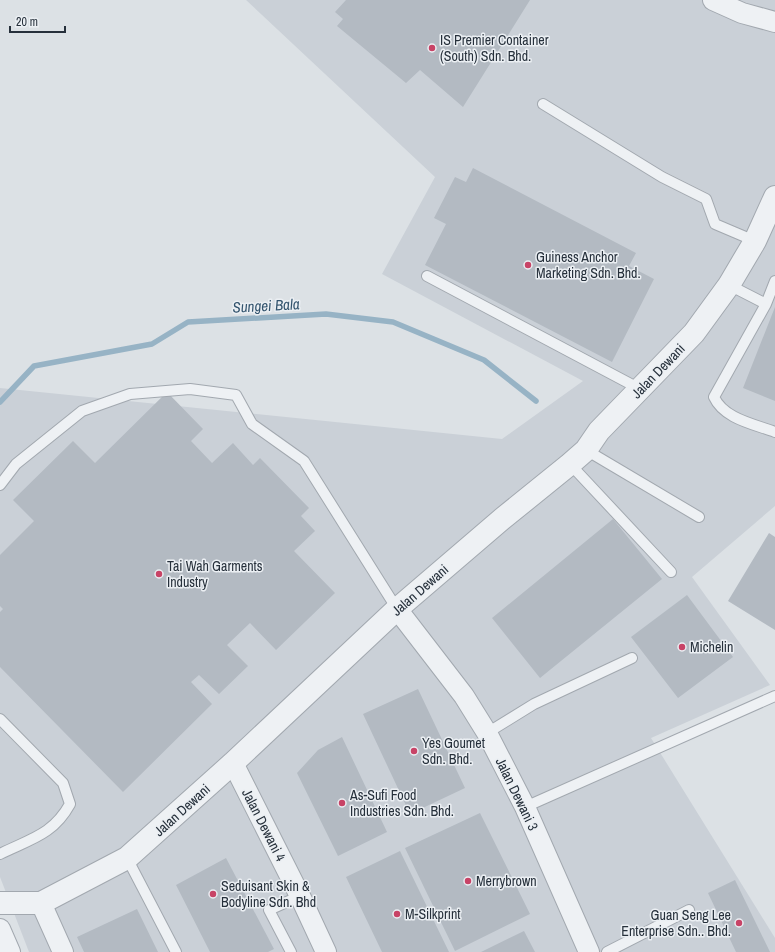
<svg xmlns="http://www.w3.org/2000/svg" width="775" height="952" viewBox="0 0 775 952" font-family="'Archivo Narrow',sans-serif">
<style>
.built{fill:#cad0d7}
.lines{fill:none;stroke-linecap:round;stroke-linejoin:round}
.stream{stroke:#97b3c5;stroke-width:5.5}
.building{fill:#b3bac2}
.service-casing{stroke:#a2a8af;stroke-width:12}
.minor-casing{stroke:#a2a8af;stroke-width:22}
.tertiary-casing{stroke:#a2a8af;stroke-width:24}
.service{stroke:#eef1f4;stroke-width:10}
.minor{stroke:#eef1f4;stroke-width:20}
.tertiary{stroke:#eef1f4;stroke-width:22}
.poi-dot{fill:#c84366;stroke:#ebeff3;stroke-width:1.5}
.labels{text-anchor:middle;stroke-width:3;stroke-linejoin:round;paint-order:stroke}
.poi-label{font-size:14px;fill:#26303b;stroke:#ebeff3;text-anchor:start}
.street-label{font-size:14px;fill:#26303b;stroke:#ebeff3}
.water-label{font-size:15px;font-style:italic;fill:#32536d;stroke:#ebeff3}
</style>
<rect width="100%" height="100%" fill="#dce1e5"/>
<!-- built -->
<path class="built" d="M246 0H775V506L692 577 770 685 651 738 775 938V952H29L0 877V388L502 439 583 381 382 274 435 177Z"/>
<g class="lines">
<!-- stream -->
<path class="stream" d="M0 402 34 366 152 344 188 322 326 314 393 322 484 360 536 401"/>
</g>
<!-- building -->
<path class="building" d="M346 0H530L463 107 420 70 406 83 337 26 343 19 335 12Z
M473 168 636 253 629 266 654 279 612 362 425 265 446 224 434 218 455 177 466 182Z
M775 307V401L743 388Z
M167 392 203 429 191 441 212 463 233 443 253 465 260 458 309 508 301 516 315 531 294 551 335 593 276 650 250 623 227 645 248 666 219 694 199 675 191 682 212 704 123 792 0 667V612L3 609 0 606V555L34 521 13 500 73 441 95 463Z
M613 519 662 579 540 678 492 618Z
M769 533 775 537V630L728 601Z
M687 595 733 657 678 698 631 637Z
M418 689 465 788 410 814 363 714Z
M342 737 387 832 338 856 297 773 318 750Z
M480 813 530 914 455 951 405 848Z
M400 851 449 952H382L346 877Z
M226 858 274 949 268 952H210L176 885Z
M735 880 770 952H736L708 893Z
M137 909 158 952H84L77 937Z
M524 931 535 952H481Z"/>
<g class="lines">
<defs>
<path id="service" d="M543 104 662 177 706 199 715 224 755 241
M427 276 640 389
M775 281 766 304 714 397C724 419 754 424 775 432
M729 285 766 304
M586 450 699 517
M570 464 671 572
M0 485 16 464 82 411 130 394 190 389 236 395 252 424 304 461 397 609
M0 719 63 783 70 804C53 835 30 839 0 854
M487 733 534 704 632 658
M525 807 775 696
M127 858 176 952
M291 952 269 910 300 896
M607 952 689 910"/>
<path id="minor" d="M713 0 742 13 775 22
M397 609 464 696 487 733 525 807 589 952
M233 763 300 896 326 952
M41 903 63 952
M0 929 10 952"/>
<path id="tertiary" d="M0 903H41L127 858 233 763 397 609 502 519 570 464 586 450 599 431 694 333 729 285 755 241 775 197"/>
</defs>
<!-- service casing -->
<use href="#service" class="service-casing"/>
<!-- minor casing -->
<use href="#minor" class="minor-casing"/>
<!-- tertiary casing -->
<use href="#tertiary" class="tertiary-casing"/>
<!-- service -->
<use href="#service" class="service"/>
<!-- minor -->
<use href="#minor" class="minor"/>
<!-- tertiary -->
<use href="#tertiary" class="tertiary"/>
</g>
<!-- markers -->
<g class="poi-dot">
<circle cx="432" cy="48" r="4"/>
<circle cx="528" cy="265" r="4"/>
<circle cx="159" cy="574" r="4"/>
<circle cx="682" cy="647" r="4"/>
<circle cx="414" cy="751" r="4"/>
<circle cx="342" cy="803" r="4"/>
<circle cx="468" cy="881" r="4"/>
<circle cx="213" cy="894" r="4"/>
<circle cx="397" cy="914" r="4"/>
<circle cx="739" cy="923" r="4"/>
</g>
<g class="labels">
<!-- poi labels -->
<g class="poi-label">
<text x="440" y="45">IS Premier Container<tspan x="440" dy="16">(South) Sdn. Bhd.</tspan></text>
<text x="536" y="262">Guiness Anchor<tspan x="536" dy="16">Marketing Sdn. Bhd.</tspan></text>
<text x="167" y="571">Tai Wah Garments<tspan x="167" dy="16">Industry</tspan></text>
<text x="690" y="652">Michelin</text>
<text x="422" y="748">Yes Goumet<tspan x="422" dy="16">Sdn. Bhd.</tspan></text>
<text x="350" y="800">As-Sufi Food<tspan x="350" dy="16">Industries Sdn. Bhd.</tspan></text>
<text x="476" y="886">Merrybrown</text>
<text x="221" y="891">Seduisant Skin &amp;<tspan x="221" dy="16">Bodyline Sdn. Bhd</tspan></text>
<text x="405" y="919">M-Silkprint</text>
<text x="731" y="920" text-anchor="end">Guan Seng Lee<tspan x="731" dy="16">Enterprise Sdn.. Bhd.</tspan></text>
</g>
<!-- street labels -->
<g class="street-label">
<text transform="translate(658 371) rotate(-46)" y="5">Jalan Dewani</text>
<text transform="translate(420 590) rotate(-41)" y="5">Jalan Dewani</text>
<text transform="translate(517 794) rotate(64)" y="5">Jalan Dewani 3</text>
<text transform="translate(182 810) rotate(-42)" y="5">Jalan Dewani</text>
<text transform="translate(264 825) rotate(63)" y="5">Jalan Dewani 4</text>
</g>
<!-- water labels -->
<g class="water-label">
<text transform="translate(266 306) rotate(-3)" y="5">Sungei Bala</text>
</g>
</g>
<!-- scale -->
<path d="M10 26v6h55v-6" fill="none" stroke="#26303b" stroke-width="2"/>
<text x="16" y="26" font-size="12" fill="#26303b" stroke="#ebeff3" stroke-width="3" paint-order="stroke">20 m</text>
</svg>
